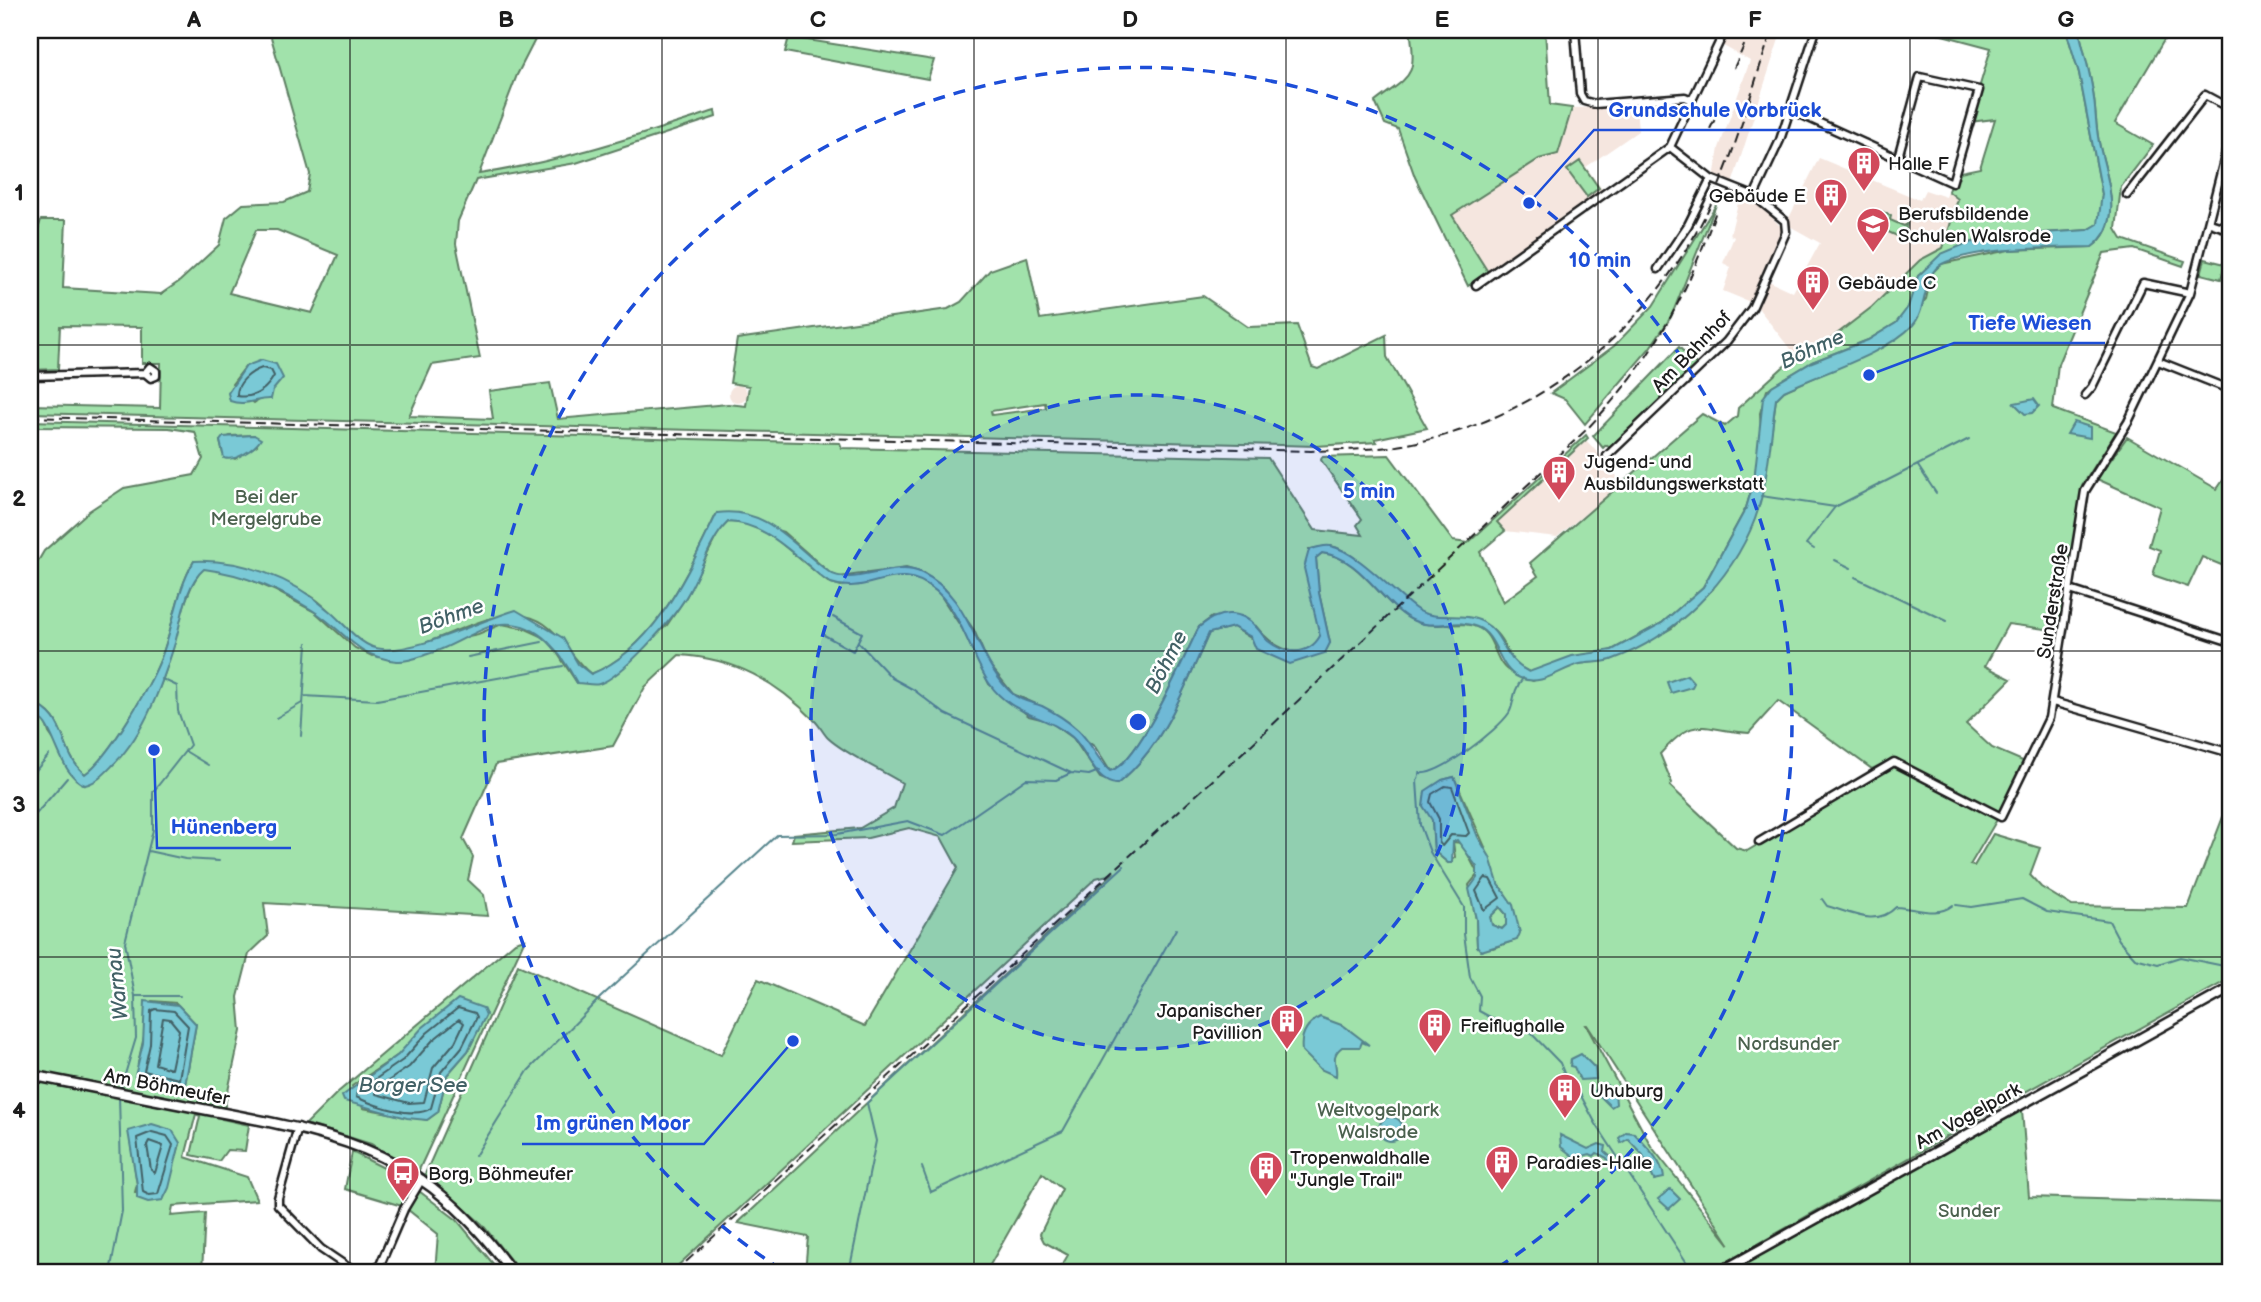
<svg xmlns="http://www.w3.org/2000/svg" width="2261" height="1302" viewBox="0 0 2261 1302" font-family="'Balsamiq Sans',sans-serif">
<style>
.built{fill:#f5e6df}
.green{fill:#a1e2ab;stroke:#5e7f64;stroke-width:2;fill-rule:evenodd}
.water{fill:#7ac9d6;stroke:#54848c;stroke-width:2;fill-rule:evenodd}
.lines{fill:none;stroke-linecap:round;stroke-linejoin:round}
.shore{stroke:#426166;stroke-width:2}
.stream{stroke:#54848c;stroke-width:2}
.minor-casing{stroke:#1c1c1c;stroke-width:11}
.tertiary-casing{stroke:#1c1c1c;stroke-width:13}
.minor{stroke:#fff;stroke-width:6}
.tertiary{stroke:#fff;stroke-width:8}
.rail{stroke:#1c1c1c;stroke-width:2;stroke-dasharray:10 5;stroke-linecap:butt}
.grid{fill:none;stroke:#1c1c1c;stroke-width:2;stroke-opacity:0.55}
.ring{fill:none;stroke:#1d4ed8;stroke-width:3.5;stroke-dasharray:12 9}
.labels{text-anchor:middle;stroke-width:5;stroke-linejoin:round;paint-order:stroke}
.poi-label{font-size:19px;fill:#1c1c1c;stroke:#fff;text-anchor:start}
.street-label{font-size:19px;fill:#1c1c1c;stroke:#fff}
.park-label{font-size:19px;fill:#4b614e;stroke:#fff}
.water-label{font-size:21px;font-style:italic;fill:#426166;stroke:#fff}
.centre{fill:#1d4ed8;stroke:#fff;stroke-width:3.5}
.ring-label{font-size:21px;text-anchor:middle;font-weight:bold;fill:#1d4ed8;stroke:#fff;stroke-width:5;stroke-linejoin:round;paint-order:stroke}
.leader{fill:none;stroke:#1d4ed8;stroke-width:2.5}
.callout-dot{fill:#1d4ed8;stroke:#fff;stroke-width:2.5}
.callout-label{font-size:21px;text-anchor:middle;font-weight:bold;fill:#1d4ed8;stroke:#fff;stroke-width:5;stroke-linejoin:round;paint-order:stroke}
.neatline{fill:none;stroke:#1c1c1c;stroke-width:2.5}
.grid-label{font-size:23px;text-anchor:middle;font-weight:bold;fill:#1c1c1c}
</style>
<rect width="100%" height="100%" fill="#fff"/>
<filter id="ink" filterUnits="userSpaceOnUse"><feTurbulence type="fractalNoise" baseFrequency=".0143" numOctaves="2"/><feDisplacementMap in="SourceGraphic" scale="14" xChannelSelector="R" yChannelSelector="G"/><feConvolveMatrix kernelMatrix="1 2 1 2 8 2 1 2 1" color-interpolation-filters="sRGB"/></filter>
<g filter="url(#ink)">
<!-- built -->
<path class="built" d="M1727 30H1782L1732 184 1714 178 1719 148 1750 61 1720 44Z
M1636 106 1638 131 1586 167 1604 192 1488 272 1452 215 1539 159 1558 154 1572 108Z
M1819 158 1920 200 1925 190 1946 197 1948 191 1958 199 1943 248 1920 260 1872 307 1816 351 1791 360 1794 354 1752 300 1750 302 1723 291 1731 267 1723 263 1734 237 1730 235 1740 195 1757 202 1783 229 1762 278 1793 292 1820 243 1786 224Z
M729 394a9 9 0 1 1 18 0a9 9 0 1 1-18 0Z
M1585 439 1615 472 1620 485 1557 537 1505 531 1497 523Z"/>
<!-- green -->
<path class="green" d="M269 30H540L517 75 479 174C560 162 637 136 715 111L716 117 576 163 476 180 458 221 456 244 480 358 432 365 409 416 493 419 489 391 550 383 558 419 728 404 746 406 749 386 730 383 737 339 948 309 961 302 990 270 1027 257 1040 319 1203 296 1248 327 1297 325 1312 367 1318 369 1386 335 1387 357 1427 428 1375 439 1377 442 1316 446 30 413V405L160 408 161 363H142V327L60 326 58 369 30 370V255L41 220H66L63 288 161 294 180 281 219 245 226 218 243 204 284 202 307 192 310 174ZM256 230H277L338 255 312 313 229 293ZM246 366 261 398 254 403 232 384ZM1045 403 1046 408 992 415 991 411Z
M1410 30H1545L1550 105 1572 108 1558 154 1539 159 1452 215 1488 272 1468 286 1415 177 1398 129 1385 124 1375 102C1410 75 1418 78 1410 30Z
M1937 30H2066L2079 73 2102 194 2099 224 2088 230 1999 236 1965 244 1918 276 1908 308 1896 323 1868 340 1812 362 1772 386 1767 390 1760 413 1761 432 1754 481 1746 508 1703 587 1662 623 1612 650 1529 672C1503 659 1511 648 1495 632 1470 607 1441 624 1418 611 1396 598 1356 550 1331 546 1325 545 1315 549 1309 549L1320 637C1303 665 1271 647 1256 626L1212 617 1199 627C1184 656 1139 764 1110 771L1095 747 1041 706 1013 694 988 663 974 630 944 588 923 573 906 568 839 577 831 574 783 532 717 513C688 572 656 648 591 674 568 657 558 622 525 616 478 607 413 664 372 648 348 638 333 609 311 596 301 590 287 588 276 585 248 577 221 569 194 561 176 592 174 625 161 658 150 686 109 758 85 774 58 753 69 713 30 703V575L44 551 89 511 124 488 194 475 203 459 195 432 169 428 30 427V421L840 443 842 448 1268 458 1315 530 1363 535 1357 525 1362 519 1321 460 1322 457 1389 455 1453 541 1468 543 1586 435 1588 438 1497 522 1505 531 1480 552 1503 602 1538 576 1530 563 1702 414 1725 426 1737 416 1738 408 1791 360 1816 350 1872 307 1920 260 1943 248 1958 199 1948 191 1955 173 1980 168 1995 119 1969 122 1991 48 1938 34ZM254 435 257 445 235 459 223 454 220 441 230 436Z
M2079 30H2185L2183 38 2167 35 2115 123 2153 145 2121 187 2116 229 2122 239 2185 261 2183 266 2134 249 2104 253 2058 364 2053 409 2116 432 2082 486 2060 631 2008 624 1985 666 2011 679 1966 724 1992 748 2025 762 1999 813 1894 758 1872 769 1778 701 1749 733C1699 730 1698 713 1660 754L1672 783 1670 786 1736 848 1747 851 1893 764 1998 818 1970 865 1974 866 1993 834 2040 848 2030 875 2041 887 2072 906 2188 908 2231 796V978L2025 1092 1709 1272H1058L1068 1255 1044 1242 1040 1234 1062 1189 1042 1173 986 1272H805L808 1237 738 1223 1112 874 1096 878 671 1272H520L482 1224 425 1174 518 965 721 1055 758 979 865 1026 958 868 941 837 909 828 868 838 792 841 794 834 860 828 894 808 902 783C881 770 845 754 828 738 823 733 820 726 815 721 776 681 734 658 679 655L645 687 613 746 496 764 463 839 473 857 468 880 484 895 488 916 264 903 268 936 249 954 238 997 241 1031 222 1119 249 1125 245 1151 227 1150 219 1161 191 1155 200 1116 196 1114 185 1157 247 1177 257 1200 173 1206 171 1216 205 1213 202 1272H30V714C42 715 46 722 49 733L85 785C107 757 135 730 153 700 174 666 179 591 204 568L235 573 276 591 315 612 355 648 372 656 478 634 502 624 526 629 548 639 577 683 609 678 667 625 686 597 719 531 728 522 745 523 771 535 828 582 841 586 902 575 919 579 939 593 963 630 989 684 1029 716 1049 721 1073 738 1100 778 1117 784C1164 747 1185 686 1209 633L1233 627 1290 663 1330 643 1319 593 1316 558 1322 553C1361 557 1380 603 1411 619 1436 632 1460 618 1479 628 1495 636 1494 662 1509 671 1515 676 1526 678 1533 681L1578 664 1610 660 1634 649 1672 628 1713 589 1764 485 1776 399 1784 391 1883 347 1926 299 1932 273 1941 264 2009 250 2092 247C2125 223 2107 179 2100 147 2096 131 2096 114 2094 99 2091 75 2084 53 2079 30ZM1454 777 1485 847 1516 940 1493 948 1477 946 1476 919 1469 885 1478 874 1462 843 1453 842 1455 857 1448 863 1434 851 1432 820 1442 780ZM152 1001 176 1003 196 1024 185 1085 139 1079 138 1063ZM1586 1025H1587L1730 1245 1651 1146ZM129 1131 180 1144 163 1200 135 1192 137 1184Z
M789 37 934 60 928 79 785 52Z
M1580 161 1599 188 1587 197 1567 170Z
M1716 205 1671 317 1649 349 1585 424 1565 399 1551 393 1614 346 1653 306Z
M1883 212 1891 216 1890 220 1904 226 1907 224 1904 239 1877 227Z
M2205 259 2225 264 2221 279 2201 274Z
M1679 347 1699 367 1610 448 1606 445 1603 448 1593 436Z
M2127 437 2217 489 2231 469V569L2202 557 2188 587 2153 575 2160 550 2149 546 2160 507 2097 479Z
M1500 907 1506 914V925L1502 929 1492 925 1490 917Z
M525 939 418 1172 371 1144 306 1124 337 1093 515 942ZM485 1015 468 1051 447 1075 438 1112 427 1120 363 1108 352 1086 398 1055Z
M2022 1110 2029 1197 2231 1203V1270L1752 1272 1744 1263Z
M352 1152 414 1183 402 1206 345 1189Z
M419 1191 457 1220 500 1272H435L438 1234 407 1209Z"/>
<!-- water -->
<path class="water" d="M2066 30H2079C2084 53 2091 75 2094 99 2096 114 2096 131 2100 147 2107 179 2125 223 2092 247 2053 248 1976 247 1942 264 1922 274 1928 309 1913 325 1886 354 1821 373 1784 391L1776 399C1770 439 1769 480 1755 519 1731 582 1675 637 1611 660 1602 663 1590 662 1580 664 1560 669 1542 687 1520 678 1497 669 1499 636 1477 627 1456 617 1434 632 1410 619 1380 602 1361 557 1322 553L1316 558 1319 593 1330 643 1325 653 1290 664 1256 649 1251 637 1233 627 1209 633C1185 686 1164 747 1117 784 1094 783 1088 751 1072 737 1045 714 1011 716 989 683 970 655 963 615 936 591 897 557 869 597 831 583 823 580 816 572 810 567 785 547 762 523 728 522 708 542 701 573 686 597 673 619 622 677 599 684 593 686 584 683 577 683 562 655 540 621 502 624 480 626 452 648 428 654 419 657 407 662 397 661 353 656 346 631 312 610 279 589 243 574 204 569 185 585 182 619 175 643 162 684 146 731 115 763 106 772 98 782 85 785 55 773 56 716 30 714V703C69 713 58 753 85 774 109 757 150 686 161 658 174 625 176 592 194 561 241 559 292 578 327 609 344 622 360 648 382 649 419 652 478 621 516 610L563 638 578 664 591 674C656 648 688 572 717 513 767 506 793 546 829 572 852 588 893 559 922 573 972 596 975 661 1013 694 1022 702 1032 702 1042 706 1054 712 1068 721 1078 730 1091 742 1098 761 1110 771 1139 764 1184 656 1199 627 1217 612 1240 607 1257 628 1261 632 1263 637 1268 641 1284 654 1308 657 1320 636L1304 568 1309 550C1315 548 1323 545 1330 546 1356 550 1395 594 1416 609 1436 623 1462 610 1483 622 1505 634 1501 658 1529 672L1572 656 1612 650 1662 623 1703 587 1746 508 1754 481 1763 398 1772 386 1812 362 1868 340 1896 323 1908 307 1918 276 1941 254 1965 244 1999 236 2088 230 2098 224 2102 194 2079 73Z
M262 360 276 364 283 378 273 390 271 399C256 398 246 407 230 401L228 393 246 366Z
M2034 399 2039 406 2032 413 2025 414 2014 403Z
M2074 422 2090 427V438L2067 434Z
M254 435 261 439C255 449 235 462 224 458L220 441 223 437Z
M1687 675 1694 683 1692 687 1671 693 1667 682Z
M1454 777 1478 837 1490 857 1498 883 1513 905 1520 933 1517 940 1481 951 1477 946 1476 919 1469 889 1477 878V867L1457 840 1453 842 1452 863H1448L1434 851 1432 820 1423 806 1425 791 1442 780ZM1500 907 1506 914V925L1502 929 1492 925 1490 917Z
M458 999 483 1008 486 1015 468 1051 447 1075 438 1112 427 1120 407 1118 344 1101 342 1096 398 1055 422 1028Z
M145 1001 178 1005 196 1024 185 1085 135 1076 143 1043Z
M1320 1017 1344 1026 1369 1045 1362 1042 1360 1047H1342C1329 1057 1338 1064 1336 1076L1320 1069 1302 1051C1300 1035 1306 1024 1320 1017Z
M1581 1054 1595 1068 1596 1079 1580 1080 1574 1067 1570 1066 1571 1059Z
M1604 1083 1615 1092 1616 1104 1611 1107 1595 1091Z
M1379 1129a12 12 0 1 1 24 0a12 12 0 1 1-24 0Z
M152 1124 172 1130 180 1143 169 1188 163 1200 148 1202 137 1198V1184L128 1131Z
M1626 1132 1634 1133C1646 1146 1662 1160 1664 1178L1654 1180 1643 1155 1628 1139 1621 1143 1619 1138Z
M1560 1135 1588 1149 1599 1144 1606 1146 1605 1152 1612 1158 1610 1169 1607 1158 1597 1153 1594 1156 1590 1154 1558 1163 1554 1162 1574 1157 1561 1147Z
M1670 1189 1680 1199 1669 1209 1658 1199Z"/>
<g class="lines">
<!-- shore -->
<path class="shore" d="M262 368 271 370 274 376C266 390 255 399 237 396 236 383 250 372 262 368Z
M1445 786 1452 787 1469 833 1466 836 1451 835 1442 846 1439 842V819L1430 802 1432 794Z
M1485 878 1490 879 1500 898 1484 910 1476 891Z
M458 1008 475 1013 477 1017 462 1047 441 1072 431 1108C415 1120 373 1105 356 1097L357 1092 403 1060 427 1033Z
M155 1009 174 1011 188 1026 179 1079 144 1071 150 1044 151 1011Z
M163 1018 170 1019 179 1030 171 1069 155 1064Z
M459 1019 464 1023 455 1042 433 1068 424 1102 409 1103 376 1094V1089L409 1067 433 1040Z
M152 1132 167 1136 173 1145 158 1194 149 1195 143 1192 137 1138Z
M149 1141 163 1146 155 1173 151 1170 147 1145Z"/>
<!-- stream -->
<path class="stream" d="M1918 466 1936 493
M1761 496 1835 507
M1814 549 1806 544 1835 507 1969 439
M1835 560 1851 568
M1855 577 1947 621
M824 635 853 651 862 633 833 617
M858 642 892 678 914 690 945 714 1071 773 1089 775 1099 771
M468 657 542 642
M1523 678C1511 693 1515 703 1509 713 1498 730 1439 776 1420 773L1417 781 1420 825 1430 852 1464 907V934L1470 977 1480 996 1479 1011 1501 1023 1527 1029 1560 1063 1566 1078 1580 1094 1596 1124 1693 1272
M304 696 377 700 563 666
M276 718 302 703
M301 736 307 643
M185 751 208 765
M30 777 49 755
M30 821 67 778
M148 851 185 859 219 861
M1822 899 1827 906C1850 912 1876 928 1896 907 1916 908 1937 918 1953 905
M1956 905 1971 907 2022 899 2047 912 2109 921 2119 940 2135 958 2158 964 2180 957 2229 967
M136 996H180
M120 1091 136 1038 135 996 125 942 153 830V792L190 745 178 711 177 686 162 679
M475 1156 528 1071 601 997 777 835 837 834 908 821 945 835 1026 779 1056 780 1071 773
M922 1167 931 1192 1063 1131 1176 929
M110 1272 122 1211 119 1096
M849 1272 876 1141 867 1103 1124 866"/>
<defs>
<path id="minor" d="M1575 30 1580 94 1584 101 1595 104 1685 97 1692 100
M1791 110 1952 183 1979 90 1920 77 1898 157
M2127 195 2205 95 2231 109
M1754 196 1780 140 1816 30
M2210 223 2231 230
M1658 269 1688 225 1711 179
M1476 285 1670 147 1725 30
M2158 361 2231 390
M30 376 145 373 151 378 156 376V371L150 367 145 373
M2085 395 2092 387 2143 283 2190 293
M1607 456 1726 342 1752 308 1786 232 1785 221 1754 196 1711 179 1670 147
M2070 590 2231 642
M2053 702 2231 753
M1759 842 1894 762 2001 817 2049 718 2085 491 2128 422 2190 293 2231 133
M298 1127 278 1198V1205L321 1249 355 1272
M377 1272 404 1209 422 1179"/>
<path id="tertiary" d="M30 1075C91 1087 152 1099 213 1111 352 1137 424 1153 512 1272
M1720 1272 2231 988"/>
</defs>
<!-- minor casing -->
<use href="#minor" class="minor-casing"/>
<!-- tertiary casing -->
<use href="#tertiary" class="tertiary-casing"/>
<!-- minor -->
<use href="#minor" class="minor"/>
<!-- tertiary -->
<use href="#tertiary" class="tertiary"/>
<!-- rail -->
<path class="rail" d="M1734 68 1751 30
M1710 129 1723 103
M30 417 1311 451C1337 450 1364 450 1390 447 1527 428 1645 336 1706 214 1735 156 1751 91 1772 30
M675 1272 1251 745 1586 430C1653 360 1684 302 1716 211"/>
</g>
</g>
<!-- grid -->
<path class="grid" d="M350 30V1272M662 30V1272M974 30V1272M1286 30V1272M1598 30V1272M1910 30V1272M30 345H2231M30 651H2231M30 957H2231"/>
<!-- distance rings -->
<circle cx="1138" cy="722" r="327" fill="#1d4ed8" fill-opacity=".12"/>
<g class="ring">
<circle cx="1138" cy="722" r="327"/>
<path d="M782 1270A654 654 0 1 1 1494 1270"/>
</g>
<!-- icons -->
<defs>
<symbol id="building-pin" viewBox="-11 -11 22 30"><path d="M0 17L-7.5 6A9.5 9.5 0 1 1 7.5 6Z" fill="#d1495b" stroke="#fff"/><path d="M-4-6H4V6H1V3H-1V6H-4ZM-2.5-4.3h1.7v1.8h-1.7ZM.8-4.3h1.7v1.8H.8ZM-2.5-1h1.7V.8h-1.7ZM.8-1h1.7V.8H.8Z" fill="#fff"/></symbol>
<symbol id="school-pin" viewBox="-11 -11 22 30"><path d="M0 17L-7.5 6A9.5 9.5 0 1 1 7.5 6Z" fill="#d1495b" stroke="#fff"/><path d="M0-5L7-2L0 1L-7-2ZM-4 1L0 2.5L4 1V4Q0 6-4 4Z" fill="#fff"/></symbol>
<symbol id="bus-pin" viewBox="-11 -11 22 30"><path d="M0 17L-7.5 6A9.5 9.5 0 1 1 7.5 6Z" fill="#d1495b" stroke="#fff"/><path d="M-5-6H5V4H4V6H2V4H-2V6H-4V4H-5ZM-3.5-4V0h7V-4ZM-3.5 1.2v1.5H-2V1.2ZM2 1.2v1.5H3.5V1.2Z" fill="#fff"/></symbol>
</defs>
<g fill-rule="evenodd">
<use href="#building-pin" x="1845" y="144" width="38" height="52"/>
<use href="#building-pin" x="1812" y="176" width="38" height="52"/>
<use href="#school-pin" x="1854" y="205" width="38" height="52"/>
<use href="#building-pin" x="1794" y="263" width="38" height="52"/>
<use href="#building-pin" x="1540" y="453" width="38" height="52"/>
<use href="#building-pin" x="1268" y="1002" width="38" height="52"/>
<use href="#building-pin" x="1416" y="1006" width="38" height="52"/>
<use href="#building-pin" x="1546" y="1071" width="38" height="52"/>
<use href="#building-pin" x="1483" y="1143" width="38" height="52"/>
<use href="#building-pin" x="1247" y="1149" width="38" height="52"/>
<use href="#bus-pin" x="384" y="1154" width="38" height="52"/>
</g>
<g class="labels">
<!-- poi labels -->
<g class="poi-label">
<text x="1888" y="170">Halle F</text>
<text x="1806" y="202" text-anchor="end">Gebäude E</text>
<text x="1898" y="220">Berufsbildende<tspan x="1898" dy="22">Schulen Walsrode</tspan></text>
<text x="1838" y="289">Gebäude C</text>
<text x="1584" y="468">Jugend- und<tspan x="1584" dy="22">Ausbildungswerkstatt</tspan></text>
<text x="1262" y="1017" text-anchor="end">Japanischer<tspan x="1262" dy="22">Pavillion</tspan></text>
<text x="1460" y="1032">Freiflughalle</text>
<text x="1590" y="1097">Uhuburg</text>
<text x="1290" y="1164">Tropenwaldhalle<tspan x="1290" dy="22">"Jungle Trail"</tspan></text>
<text x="1526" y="1169">Paradies-Halle</text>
<text x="428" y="1180">Borg, Böhmeufer</text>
</g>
<!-- street labels -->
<g class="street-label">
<text transform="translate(1691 351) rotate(-46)" y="7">Am Bahnhof</text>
<text transform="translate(2052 601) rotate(-81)" y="7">Sunderstraße</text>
<text transform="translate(167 1086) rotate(11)" y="7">Am Böhmeufer</text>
<text transform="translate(1968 1115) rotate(-29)" y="7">Am Vogelpark</text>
</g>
<!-- park labels -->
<g class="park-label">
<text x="266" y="503">Bei der<tspan x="266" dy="22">Mergelgrube</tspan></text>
<text x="1788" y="1050">Nordsunder</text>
<text x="1378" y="1116">Weltvogelpark<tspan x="1378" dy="22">Walsrode</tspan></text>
<text x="1969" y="1217">Sunder</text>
</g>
<!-- water labels -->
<g class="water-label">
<text transform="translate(1812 349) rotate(-24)" y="7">Böhme</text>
<text transform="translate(451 616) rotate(-20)" y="7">Böhme</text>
<text transform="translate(1166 662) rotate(-63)" y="7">Böhme</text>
<text transform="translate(117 984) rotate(-96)" y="7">Warnau</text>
<text x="413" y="1092">Borger See</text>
</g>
</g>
<circle cx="1138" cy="722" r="10" class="centre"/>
<g class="ring-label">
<text x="1600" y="267">10 min</text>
<text x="1369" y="498">5 min</text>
</g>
<!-- callouts -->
<path class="leader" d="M1529 203L1594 130H1836M1869 375L1954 343H2105M154 750L157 848H291M793 1041L704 1144H522"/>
<g class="callout-dot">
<circle cx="1529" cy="203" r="7"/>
<circle cx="1869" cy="375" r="7"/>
<circle cx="154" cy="750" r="7"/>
<circle cx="793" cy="1041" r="7"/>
</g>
<g class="callout-label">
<text x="1715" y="117">Grundschule Vorbrück</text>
<text x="2030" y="330">Tiefe Wiesen</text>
<text x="224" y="834">Hünenberg</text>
<text x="613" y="1130">Im grünen Moor</text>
</g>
<!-- margin -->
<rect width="2261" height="1302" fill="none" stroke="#fff" stroke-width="77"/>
<rect x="38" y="38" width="2184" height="1226" class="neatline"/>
<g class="grid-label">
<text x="194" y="27">A</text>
<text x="506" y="27">B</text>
<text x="818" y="27">C</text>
<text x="1130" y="27">D</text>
<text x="1442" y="27">E</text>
<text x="1755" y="27">F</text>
<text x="2066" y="27">G</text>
<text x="19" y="200">1</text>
<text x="19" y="506">2</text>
<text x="19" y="812">3</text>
<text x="19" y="1118">4</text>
</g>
</svg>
